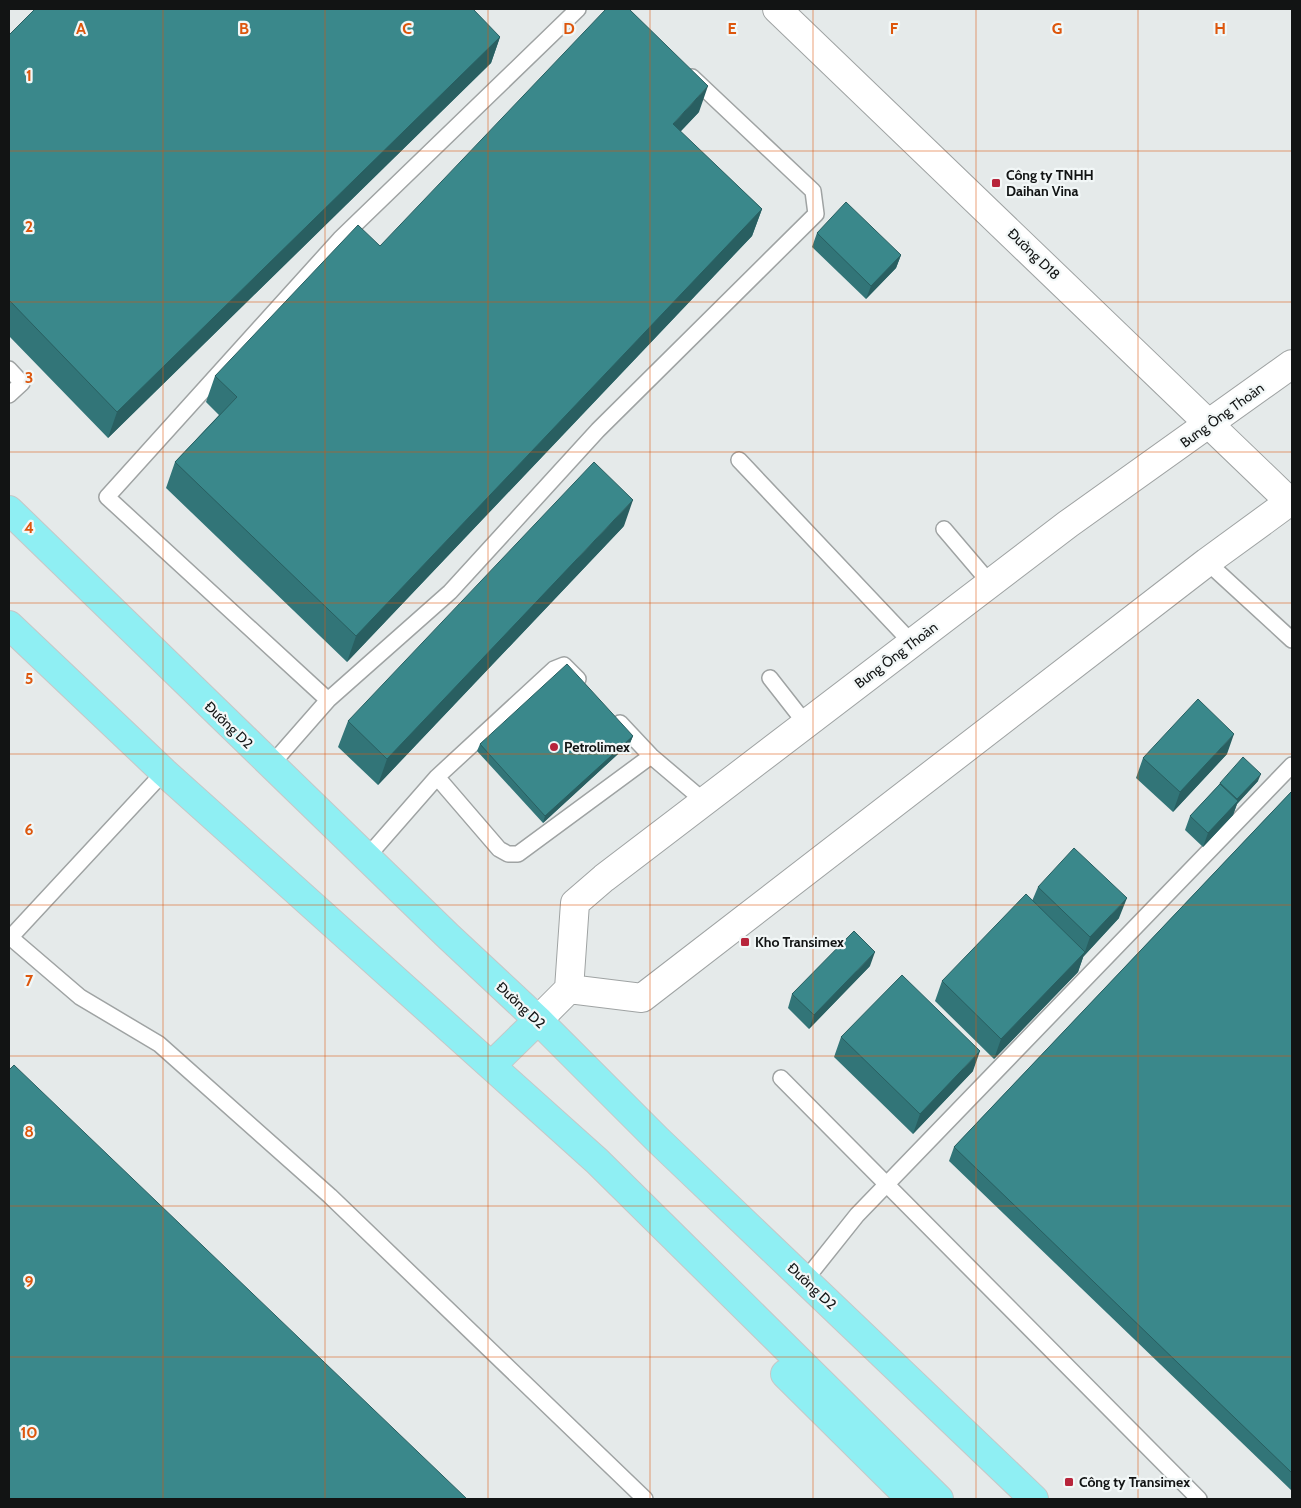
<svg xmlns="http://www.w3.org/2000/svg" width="1301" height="1508" viewBox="0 0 1301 1508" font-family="Cabin,sans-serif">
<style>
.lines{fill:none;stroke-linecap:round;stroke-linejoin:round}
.service-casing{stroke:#9fa3a3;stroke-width:18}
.minor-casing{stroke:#9fa3a3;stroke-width:30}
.tertiary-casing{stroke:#9fa3a3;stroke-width:30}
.primary-casing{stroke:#c6c7c7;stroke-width:30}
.service{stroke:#fff;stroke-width:15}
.minor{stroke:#fff;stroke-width:28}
.tertiary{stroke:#fff;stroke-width:28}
.primary{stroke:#8feff3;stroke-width:28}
.wall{fill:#327578}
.shaded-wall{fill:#295f61}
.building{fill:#3a888b;stroke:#295f61}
.grid{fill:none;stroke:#dd560c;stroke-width:1;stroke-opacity:0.55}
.poi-dot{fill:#b7253b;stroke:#f2f7f7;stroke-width:2}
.labels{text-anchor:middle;stroke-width:4.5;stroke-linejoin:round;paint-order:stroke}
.poi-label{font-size:14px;font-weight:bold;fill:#121414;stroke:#f2f7f7;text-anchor:start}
.street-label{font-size:14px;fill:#121414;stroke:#f2f7f7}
.grid-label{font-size:16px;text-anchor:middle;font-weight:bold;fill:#dd560c;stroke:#f2f7f7;stroke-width:4.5;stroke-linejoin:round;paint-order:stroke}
</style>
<rect width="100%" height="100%" fill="#e5eaea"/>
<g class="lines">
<defs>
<path id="service" d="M578 9 340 239 107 497 328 700 450 592 598 430 816 214 813 191 692 77
M9 369 22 383 9 395
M739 460 912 643
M944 529 990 583
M1207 562 1292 640
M770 678 806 724
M620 723 651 756 704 801
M271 765 328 700
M437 777 499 849 508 854H518L651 756
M367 857 437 777 554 669 564 665 578 679
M10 937 80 997 159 1044 330 1196 645 1499
M9 939 164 772
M781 1078 1199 1499
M806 1279 857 1215 1292 765"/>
<path id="minor" d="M777 9 1290 502"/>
<path id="tertiary" d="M569 989 642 998 1207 562 1292 500
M538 1020 569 989 575 903 604 878 1068 524 1292 364"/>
<path id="primary" d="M9 510 448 936 538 1020 658 1140 1034 1499
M9 625 164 772 597 1161 939 1499
M492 1065 538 1020
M785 1374 911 1499"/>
</defs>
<!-- service casing -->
<use href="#service" class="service-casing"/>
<!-- minor casing -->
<use href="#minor" class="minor-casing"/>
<!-- tertiary casing -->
<use href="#tertiary" class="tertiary-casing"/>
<!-- primary casing -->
<use href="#primary" class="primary-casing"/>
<!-- service -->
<use href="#service" class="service"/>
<!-- minor -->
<use href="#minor" class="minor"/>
<!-- tertiary -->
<use href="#tertiary" class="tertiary"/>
<!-- primary -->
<use href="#primary" class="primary"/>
</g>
<!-- wall -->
<path class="wall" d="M9 35 500 37 491 63 108 438 9 336Z
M699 112 680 132 762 209 752 236 347 662 166 488 175 462 219 415 206 402 215 376 380 246Z
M817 233 901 255 896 268 866 299 812 247Z
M624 526 378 785 338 747 348 721Z
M633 736 630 743 543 823 477 751 480 744Z
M1227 754 1173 812 1136 778 1143 758Z
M1258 781 1237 804 1233 815 1203 847 1185 830 1190 816 1218 786 1220 783Z
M1292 791V1491L949 1161 954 1147Z
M1038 887 1119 918 1083 957 1078 972 994 1059 935 1001 942 981 1032 901Z
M870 966 809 1029 788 1008 792 994Z
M841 1037 973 1071 913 1134 834 1057Z"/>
<!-- shaded-wall -->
<path class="shaded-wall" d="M500 37 491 63 108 438 117 412Z
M708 86 699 112 663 150 673 124Z
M762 209 752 236 347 662 356 636Z
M901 255 896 268 866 299 871 286Z
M633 500 624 526 378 785 387 759Z
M1234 734 1227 754 1173 812 1180 792Z
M633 736 630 743 543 823 545 816Z
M1261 774 1258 781 1237 804 1233 815 1203 847 1208 833 1236 803 1237 799Z
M1127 898 1119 918 1083 957 1090 937Z
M875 952 870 966 809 1029 814 1015Z
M1085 952 1078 972 994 1059 1001 1039Z
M980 1051 973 1071 913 1134 920 1114Z"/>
<!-- building -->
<path class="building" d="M35 9H473L500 37 117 412 9 300V35Z
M606 9H629L708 86 673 124 762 209 356 636 175 462 237 397 215 376 358 225 380 246Z
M846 202 901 255 871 286 817 233Z
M594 462 633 500 387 759 348 721Z
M567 664 633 736 545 816 480 744Z
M1198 699 1234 734 1180 792 1143 758Z
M1243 757 1261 774 1237 799 1220 783Z
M1220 784 1238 801 1208 833 1190 816Z
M1292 791V1473L954 1147Z
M1074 848 1127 898 1090 937 1038 887Z
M1026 894 1085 952 1001 1039 942 981Z
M854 931 875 952 814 1015 792 994Z
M902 975 980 1051 920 1114 841 1037Z
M14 1065 467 1499H9V1070Z"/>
<!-- grid -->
<path class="grid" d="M163 9V1499M325 9V1499M488 9V1499M650 9V1499M813 9V1499M976 9V1499M1138 9V1499M9 151H1292M9 302H1292M9 452H1292M9 603H1292M9 754H1292M9 905H1292M9 1056H1292M9 1206H1292M9 1357H1292"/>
<!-- markers -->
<g class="poi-dot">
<rect x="991" y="178" width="10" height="10" rx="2.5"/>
<circle cx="554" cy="747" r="5"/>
<rect x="740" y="937" width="10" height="10" rx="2.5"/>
<rect x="1064" y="1477" width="10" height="10" rx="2.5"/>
</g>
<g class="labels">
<!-- poi labels -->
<g class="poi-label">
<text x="1006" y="180">Công ty TNHH<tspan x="1006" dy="16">Daihan Vina</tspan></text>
<text x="564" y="752">Petrolimex</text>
<text x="755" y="947">Kho Transimex</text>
<text x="1079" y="1487">Công ty Transimex</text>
</g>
<!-- street labels -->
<g class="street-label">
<text transform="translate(1034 254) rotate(44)" y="5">Đường D18</text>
<text transform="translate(1222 415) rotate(-36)" y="5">Bưng Ông Thoàn</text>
<text transform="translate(896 655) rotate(-37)" y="5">Bưng Ông Thoàn</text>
<text transform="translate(229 725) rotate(44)" y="5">Đường D2</text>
<text transform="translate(521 1005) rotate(43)" y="5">Đường D2</text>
<text transform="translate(812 1286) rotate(43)" y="5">Đường D2</text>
</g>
</g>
<g class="grid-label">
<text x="81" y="34">A</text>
<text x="244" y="34">B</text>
<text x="407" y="34">C</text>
<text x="569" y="34">D</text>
<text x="732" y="34">E</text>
<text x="894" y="34">F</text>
<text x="1057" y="34">G</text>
<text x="1220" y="34">H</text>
<text x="29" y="81">1</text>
<text x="29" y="232">2</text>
<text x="29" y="383">3</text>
<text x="29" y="533">4</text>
<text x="29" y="684">5</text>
<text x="29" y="835">6</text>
<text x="29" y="986">7</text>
<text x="29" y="1137">8</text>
<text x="29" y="1287">9</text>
<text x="29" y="1438">10</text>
</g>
<!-- border -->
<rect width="1301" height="1508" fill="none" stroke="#121414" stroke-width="20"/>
</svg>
